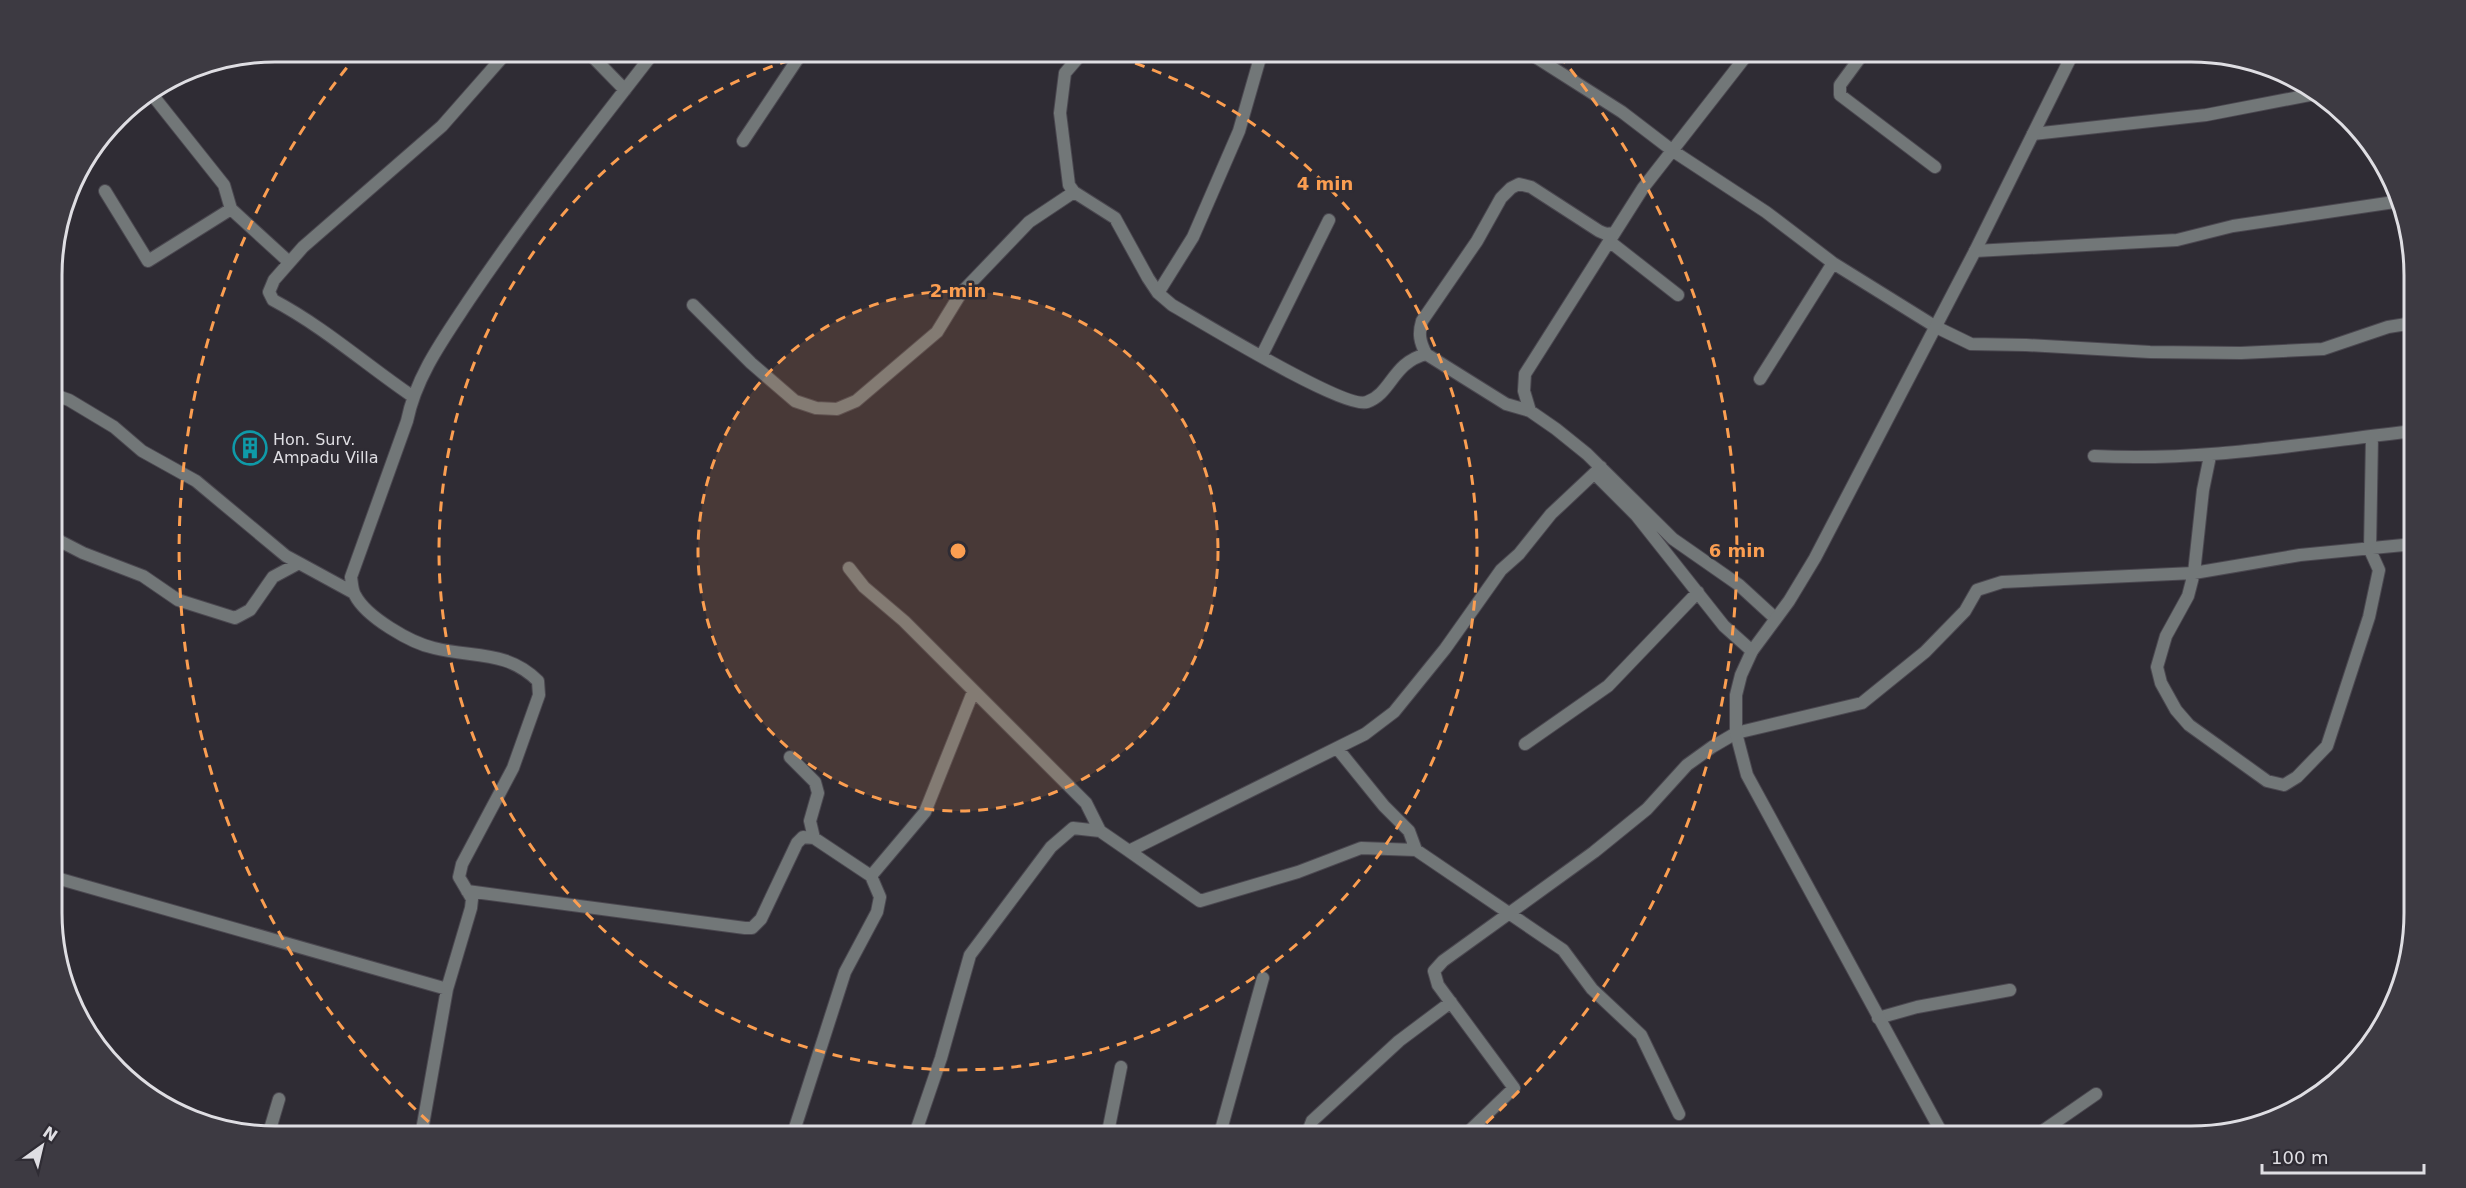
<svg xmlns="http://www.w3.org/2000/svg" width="2466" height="1188" viewBox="0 0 2466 1188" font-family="'DejaVu Sans',sans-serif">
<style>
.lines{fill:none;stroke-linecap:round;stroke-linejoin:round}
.minor-casing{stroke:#4b4850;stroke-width:14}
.tertiary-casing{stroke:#4b4850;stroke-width:14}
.minor{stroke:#727778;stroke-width:12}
.tertiary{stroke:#727778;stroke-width:12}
.ring{fill:none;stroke:#fb9e51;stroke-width:3;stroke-dasharray:10 8}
.labels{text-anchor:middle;stroke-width:5;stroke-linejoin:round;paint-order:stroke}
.poi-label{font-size:16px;fill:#dfdee3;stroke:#2f2c34;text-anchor:start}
.rim{fill:none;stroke:#dfdee3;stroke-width:3}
.centre{fill:#fb9e51;stroke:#2f2c34;stroke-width:3}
.ring-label{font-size:18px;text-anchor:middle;font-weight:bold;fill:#fb9e51;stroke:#2f2c34;stroke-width:5;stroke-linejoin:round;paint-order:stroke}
</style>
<rect width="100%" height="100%" fill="#2f2c34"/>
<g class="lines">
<defs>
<path id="minor" d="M587 51 625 90
M1084 51 1065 73 1060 113 1069 185 1074 192 1115 218 1148 278 1158 293 1172 305C1200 321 1345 410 1367 402 1392 393 1392 363 1426 354L1506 404 1530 411 1556 429 1587 454 1673 539 1739 585 1775 618
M1526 51 1622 112 1673 151 1766 212 1833 263 1936 327 1971 344 2026 345 2150 352 2241 353 2323 349 2388 327 2413 323
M1865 51 1840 85V95L1935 167
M2059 51 2070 59
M150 92 224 185 231 209 289 262
M2033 134 2206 115 2320 93
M743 141 803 51
M105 191 148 261 231 209
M1609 241 1678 295
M1975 251 2177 240 2233 226 2401 201
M1158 293 1193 237 1239 131 1262 51
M693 305 751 363 795 401 816 408 837 409 856 401 937 332 961 293 1029 222 1074 192
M1426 354C1420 342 1418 334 1422 321L1477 241 1501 198 1511 188 1519 184 1531 187 1599 231 1606 234 1614 233
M1262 355 1329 220
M1760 379 1833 263
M52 394 69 400 114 427 142 451 196 481 286 556 299 563
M412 396C365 364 324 327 273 300L269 292 274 280 303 247 442 126 508 51
M1530 411 1524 391 1525 374 1643 188 1750 51
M2094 456C2201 462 2307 443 2414 431
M2210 456 2203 490 2194 573 2188 596 2166 636 2157 667 2161 683 2176 710 2189 725 2267 781 2284 785 2297 777 2327 746 2369 617 2379 570 2370 550 2372 436
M1596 475 1636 515 1724 626 1752 651
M52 537 83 553 143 576 178 600 235 618 250 610 273 577 299 563 354 593
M849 568 864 587 904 621 1086 803 1100 831 1129 851 1365 734 1394 712 1445 649 1501 570 1519 554 1551 514 1601 467
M1525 744 1608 686 1698 592
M1337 748 1384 806 1409 831 1416 850 1563 950 1592 989 1641 1035 1679 1114
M790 757 815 782 818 793 810 821 814 838
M1129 851 1200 901 1298 872 1361 848 1416 850
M871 876 925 812 973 692
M53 877 447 989
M467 891 745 928H752L761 919 797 843 803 837 814 838 871 876 880 897 877 912 845 972 792 1137
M2413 919 2414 921
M1878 1018 1917 1007 2010 990
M268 1136 279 1099
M421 1136 447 989 471 908 472 899 459 877 462 864 513 768 539 695 538 681C507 650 473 658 434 648 411 643 366 617 355 595 352 590 352 583 351 577L407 421C416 376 444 338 469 300 527 214 592 132 655 51
M914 1137 941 1058 970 955 1051 847 1073 828 1100 831
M1107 1137 1121 1067
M1219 1137 1263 978
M1306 1137 1312 1121 1399 1041 1451 1002
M1463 1137 1514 1088 1438 985 1434 971 1443 961 1594 852 1647 809 1687 765 1712 747 1736 733 1862 703 1925 652 1965 611 1977 590 2002 582 2194 573 2300 555 2414 544
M2034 1137 2096 1094"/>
<path id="tertiary" d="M1944 1137 1747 775 1736 733V695L1741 675 1752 651 1789 601 1815 558 1975 251 2074 51"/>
</defs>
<!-- minor casing -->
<use href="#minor" class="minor-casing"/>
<!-- tertiary casing -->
<use href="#tertiary" class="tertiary-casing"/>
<!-- minor -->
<use href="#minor" class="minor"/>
<!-- tertiary -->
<use href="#tertiary" class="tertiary"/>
</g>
<!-- distance rings -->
<circle cx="958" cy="551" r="260" fill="#fb9e51" fill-opacity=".12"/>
<g class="ring">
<circle cx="958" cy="551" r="260"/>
<path d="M1101 52A519 519 0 1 1 815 52"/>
<path d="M442 1134A779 779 0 0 1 357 55M1559 55A779 779 0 0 1 1474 1134"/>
</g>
<!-- icons -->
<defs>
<symbol id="building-ring" viewBox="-11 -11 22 22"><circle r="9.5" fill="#2f2c34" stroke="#0f9aa8" stroke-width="1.5"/><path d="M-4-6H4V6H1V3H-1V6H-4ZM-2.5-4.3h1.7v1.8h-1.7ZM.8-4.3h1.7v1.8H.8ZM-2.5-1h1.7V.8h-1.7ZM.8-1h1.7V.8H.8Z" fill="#0f9aa8"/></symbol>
</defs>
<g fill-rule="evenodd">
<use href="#building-ring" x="231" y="429" width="38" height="38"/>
</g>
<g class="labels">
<!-- poi labels -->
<g class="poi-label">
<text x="273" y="445">Hon. Surv.<tspan x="273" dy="18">Ampadu Villa</tspan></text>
</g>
</g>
<!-- crop -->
<path d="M0 0H2466V1188H0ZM275 62H2191A213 213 0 0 1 2404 275V913A213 213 0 0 1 2191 1126H275A213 213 0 0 1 62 913V275A213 213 0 0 1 275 62Z" fill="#3d3a42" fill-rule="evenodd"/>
<path class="rim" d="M275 62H2191A213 213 0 0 1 2404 275V913A213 213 0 0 1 2191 1126H275A213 213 0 0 1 62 913V275A213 213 0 0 1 275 62Z"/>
<circle cx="958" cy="551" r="9" class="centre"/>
<g class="ring-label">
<text x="1325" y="190">4 min</text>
<text x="958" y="297">2 min</text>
<text x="1737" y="557">6 min</text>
</g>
<!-- north arrow -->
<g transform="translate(42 1146) rotate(34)" stroke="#2f2c34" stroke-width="4.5" paint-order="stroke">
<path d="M0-4.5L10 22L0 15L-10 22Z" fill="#dfdee3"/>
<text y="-9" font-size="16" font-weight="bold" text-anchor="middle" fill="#dfdee3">N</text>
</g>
<!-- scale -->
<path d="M2262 1164v9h162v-9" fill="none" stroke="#dfdee3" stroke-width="3"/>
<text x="2271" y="1164" font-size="18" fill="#dfdee3" stroke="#2f2c34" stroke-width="4.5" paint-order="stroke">100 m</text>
</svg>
